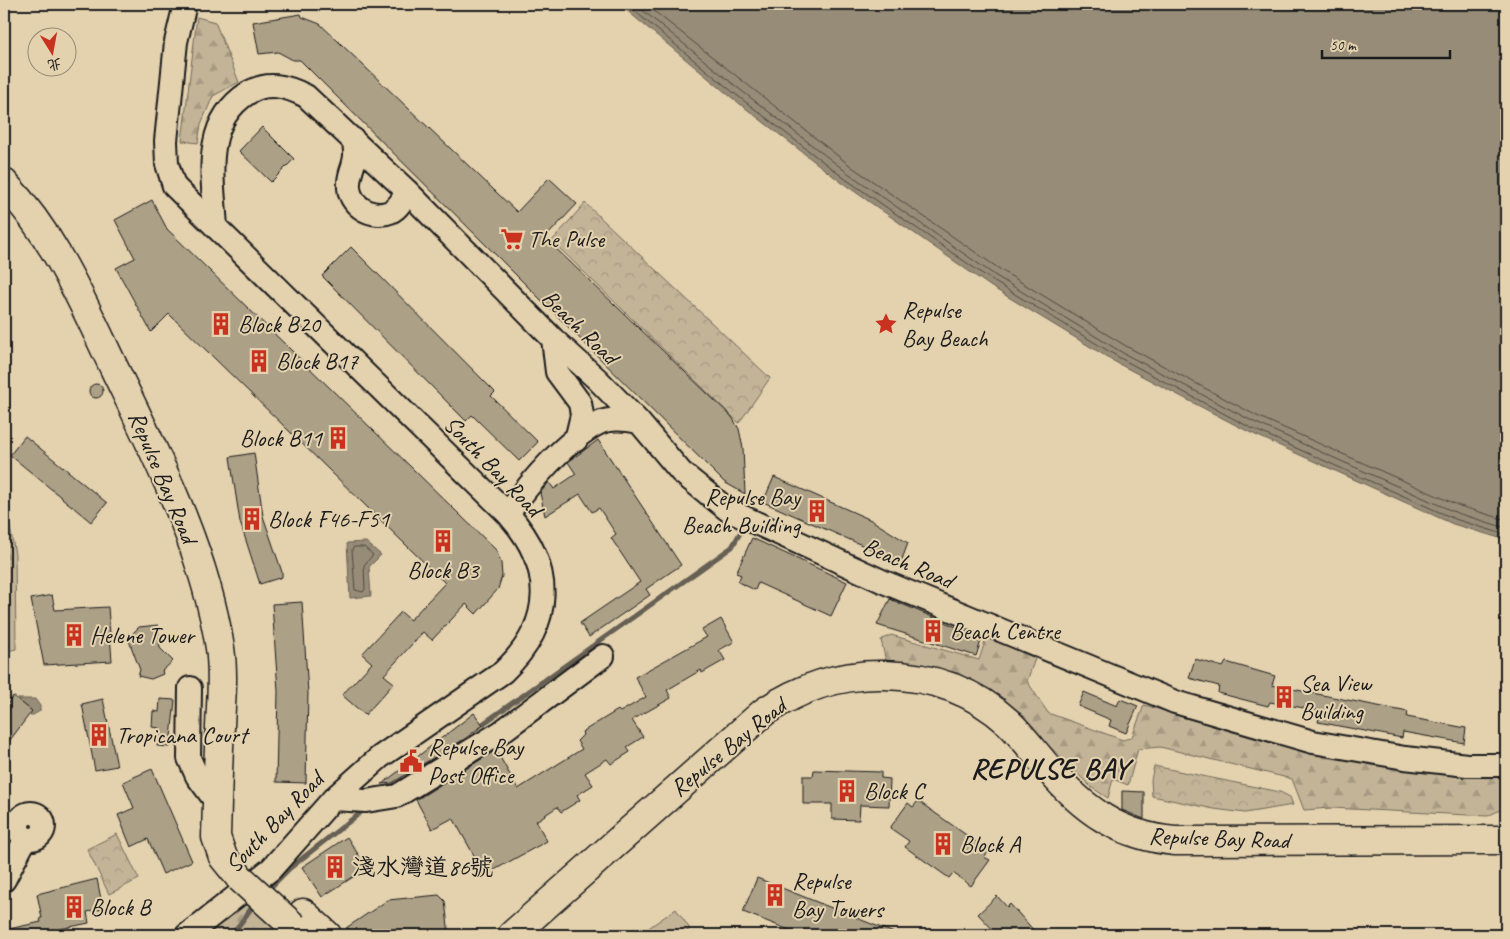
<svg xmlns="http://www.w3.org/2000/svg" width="1510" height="939" viewBox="0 0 1510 939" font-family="Caveat,'LXGW WenKai TC',sans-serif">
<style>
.forest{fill:url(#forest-firs);stroke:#70685a}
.park{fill:url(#park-crowns);stroke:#70685a}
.pitch{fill:#c3b497;stroke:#70685a}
.water{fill:#978c77;stroke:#665f53}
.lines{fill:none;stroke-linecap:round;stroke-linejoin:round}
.shore{stroke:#4d4940;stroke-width:1}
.stream{stroke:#665f53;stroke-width:5}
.building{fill:#aca087;stroke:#1c1c1c}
.minor-casing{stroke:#1c1c1c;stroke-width:26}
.major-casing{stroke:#1c1c1c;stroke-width:31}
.minor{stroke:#e4d2af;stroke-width:22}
.major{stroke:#e4d2af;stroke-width:28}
.major-bridge-casing{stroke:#1c1c1c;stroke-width:31;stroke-linecap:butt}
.major-bridge{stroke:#e4d2af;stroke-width:28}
.labels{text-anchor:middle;stroke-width:4;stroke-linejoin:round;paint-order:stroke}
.poi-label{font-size:24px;fill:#1c1c1c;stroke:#e4d2af;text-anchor:start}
.street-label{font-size:24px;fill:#1c1c1c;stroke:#e4d2af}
.district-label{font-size:29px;font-weight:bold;letter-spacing:1px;fill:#1c1c1c;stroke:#e4d2af}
</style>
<defs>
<pattern id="forest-firs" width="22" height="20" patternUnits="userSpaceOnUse" patternTransform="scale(1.25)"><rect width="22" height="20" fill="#c3b497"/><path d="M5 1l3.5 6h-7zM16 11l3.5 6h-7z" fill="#a79a82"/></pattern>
<pattern id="park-crowns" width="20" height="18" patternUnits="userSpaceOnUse" patternTransform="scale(1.25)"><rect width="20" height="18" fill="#c3b497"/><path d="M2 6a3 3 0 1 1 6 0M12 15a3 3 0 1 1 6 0" fill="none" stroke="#a79a82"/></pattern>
</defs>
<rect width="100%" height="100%" fill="#e4d2af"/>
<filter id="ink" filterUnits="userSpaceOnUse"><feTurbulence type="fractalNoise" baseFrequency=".02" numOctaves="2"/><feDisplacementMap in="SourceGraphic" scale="10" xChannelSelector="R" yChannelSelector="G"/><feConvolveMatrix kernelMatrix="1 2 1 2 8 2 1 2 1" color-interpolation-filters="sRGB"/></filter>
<g filter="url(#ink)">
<!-- forest -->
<path class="forest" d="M197 17 215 22 239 82 213 96 201 124 198 143 182 141Z
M4 495 15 554 16 649 4 652Z
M891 635 979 660 986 638 1036 656 1027 681 1048 713 1123 740 1132 737 1144 705 1302 751 1439 773 1506 770V807L1488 816 1331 808 1304 810 1292 779 1160 747 1138 749 1128 785 1113 779 1108 798 1091 787 1024 721 959 673 904 663 887 666 881 640Z
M246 904 281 935H206Z"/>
<!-- park -->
<path class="park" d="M585 203 770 378 739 423 552 241Z
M1154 766 1280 792 1290 797 1293 805 1245 813 1214 809 1152 796 1151 780Z
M117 834 139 879 109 894 87 849Z"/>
<!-- pitch -->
<path class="pitch" d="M676 909 690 929 681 935H651L647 929Z"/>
<!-- water -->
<path class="water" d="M619 4H1506V540L1453 524 1249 432 1117 363 990 286 841 182 731 97Z
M366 542 381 555 369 567 371 596 350 598 347 543Z
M14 699H35L40 706V711L33 715H15Z"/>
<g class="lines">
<!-- shore -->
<path class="shore" d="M626 4 734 93 844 178 993 281 1120 358 1251 428 1455 519 1506 535
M635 4 738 88 848 173 996 276 1123 353 1254 422 1457 513 1506 528
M645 4 852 167 1001 270 1126 346 1257 416 1460 506 1506 520
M354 547H364L373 555 364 565 365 589 363 592 355 590 352 550Z"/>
<!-- stream -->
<path class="stream" d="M477 728 732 547 744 526
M410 775 448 749
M266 892 290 868 365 809
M232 935 255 903"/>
</g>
<!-- building -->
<path class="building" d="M301 14 302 17 320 24 517 212 549 178 577 204 545 238 732 417 739 429 743 448 745 494 724 482 300 60H293L278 52 259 54 253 22Z
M262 127 294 159 271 182 239 151Z
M152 200 167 229 496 550 501 563 502 576 498 589 476 614 466 604 432 640 423 632 384 675 394 683 365 715 342 695 372 663 362 654 401 612 410 620 445 583 169 314 151 332 116 268 135 258 115 220Z
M351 247 495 392 491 396 538 442 519 461 472 415 466 421 322 276Z
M89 391a7 7 0 1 1 14 0a7 7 0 1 1-14 0Z
M25 436 107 503 91 522 10 455Z
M598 440 681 565 646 589 650 595 589 637 580 623 640 582 611 538 616 534 599 508 592 512 580 494 545 516 540 493 549 482 554 489 576 474 568 462Z
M254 453 263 516 282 572V577L260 584 240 522 230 457Z
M774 477 871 520 908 543 901 562 763 502Z
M752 538 847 582 831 616 758 583 755 590 738 582 741 575 736 573Z
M52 595 55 610 108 607 112 661 44 665 31 599Z
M890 599 982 638 976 656 877 625Z
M302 602 308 693 306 783 276 782 278 691 272 604Z
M721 619 734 642 719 650 725 660 702 673 701 670 667 690 671 698 632 720 643 737 627 747 630 752 611 764 607 759 585 773 593 785 577 795 580 800 561 812 557 807 536 821 547 841 485 875 453 818 432 829 416 800 496 750 518 789 582 749 577 741 583 735 582 732 618 710 620 712 646 697 635 677 707 637 702 630Z
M158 625 160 648 173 661 162 671 163 674 151 679 138 676 140 670 128 638 139 627Z
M1195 659 1223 667 1226 662 1275 676 1272 685 1408 712 1407 717 1466 728 1464 743 1403 732 1402 738 1318 722 1321 711 1270 702 1268 706 1218 693 1219 686 1189 678Z
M1084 692 1117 706 1120 699 1138 706 1126 733 1109 726 1111 720 1078 706Z
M13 696 32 711 4 748V709Z
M103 699 117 766 95 770 82 704Z
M160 699 175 700 170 747 157 746 159 728 152 727 153 711 159 712Z
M474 713 483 725 466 738 392 783 382 784Z
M152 769 192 861 163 874 148 839 131 847 118 815 134 808 123 782Z
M814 770 881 772V778L890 779 889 806 860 805 859 820 832 819V804H803V776H813Z
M1122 791 1144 792V819L1122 810Z
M918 801 989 851 984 857 990 860 971 886 953 873 949 878 905 847 909 841 890 828 908 803 913 807Z
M347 837 367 868 322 897 302 867Z
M757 878 899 935H802L743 912Z
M97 879 103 909 87 912 89 923 60 929 61 935H9V929L41 922 40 918H42L37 894Z
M439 895 445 901 449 935H365L346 928 388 900Z
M997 896 1007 907 1010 904 1038 935H998L978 914Z"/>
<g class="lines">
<defs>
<path id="minor" d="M185 4 176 42 166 141 167 164 174 186 508 514C555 567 555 623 503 672L380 757 333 799 271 869 187 935
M353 139C360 164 347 170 349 188 351 207 373 219 390 212 399 208 403 199 407 191
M216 227C213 179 201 123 248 93 268 81 286 86 306 96L407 191 553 339 598 380 639 422 681 472 728 510 884 582 1175 702 1313 742 1405 758 1467 765H1506
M553 339 557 372 580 403 582 415 576 440
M508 514C528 484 565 441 597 424 610 417 625 419 639 422
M190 688 189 758 197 776 217 803
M333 799 366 801 397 796 501 732 603 656
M18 826a13 13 0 1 1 26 0a13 13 0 1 1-26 0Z
M4 880 26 838"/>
<path id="major" d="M4 183C56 238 83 303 115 370 158 459 205 550 220 648 224 675 221 701 220 727 218 764 217 800 216 837L223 857 240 878
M303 913 327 935
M512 935 764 712C801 687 839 674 884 675 931 676 974 691 1008 722 1023 736 1035 753 1048 768 1083 810 1120 836 1175 841L1506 840"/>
</defs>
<!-- minor casing -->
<use href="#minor" class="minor-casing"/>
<!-- major casing -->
<use href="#major" class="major-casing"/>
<!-- minor -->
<use href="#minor" class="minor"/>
<!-- major -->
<use href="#major" class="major"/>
<defs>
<path id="major-bridge" d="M240 878 294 927"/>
</defs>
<!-- major-bridge casing -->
<use href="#major-bridge" class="major-bridge-casing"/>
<!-- major-bridge -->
<use href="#major-bridge" class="major-bridge"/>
</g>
</g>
<!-- icons -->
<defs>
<symbol id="supermarket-bare" viewBox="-9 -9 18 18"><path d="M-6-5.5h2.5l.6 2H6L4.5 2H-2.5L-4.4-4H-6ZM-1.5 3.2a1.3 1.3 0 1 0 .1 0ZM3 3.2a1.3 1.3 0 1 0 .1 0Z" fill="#c8321e" stroke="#e4d2af" stroke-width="2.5" paint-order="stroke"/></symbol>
<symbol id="building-bare" viewBox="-9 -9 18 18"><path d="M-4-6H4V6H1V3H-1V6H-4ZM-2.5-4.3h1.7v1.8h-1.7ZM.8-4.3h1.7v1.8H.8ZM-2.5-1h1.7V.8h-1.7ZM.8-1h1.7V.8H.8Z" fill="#c8321e" stroke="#e4d2af" stroke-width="2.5" paint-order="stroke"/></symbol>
<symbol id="sight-bare" viewBox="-9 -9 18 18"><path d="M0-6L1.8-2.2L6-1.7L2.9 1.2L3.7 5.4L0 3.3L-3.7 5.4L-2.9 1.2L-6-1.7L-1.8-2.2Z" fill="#c8321e" stroke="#e4d2af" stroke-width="2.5" paint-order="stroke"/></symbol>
<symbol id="civic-bare" viewBox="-9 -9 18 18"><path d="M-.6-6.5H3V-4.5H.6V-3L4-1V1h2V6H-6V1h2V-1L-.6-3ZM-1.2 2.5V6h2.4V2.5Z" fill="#c8321e" stroke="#e4d2af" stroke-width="2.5" paint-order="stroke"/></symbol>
</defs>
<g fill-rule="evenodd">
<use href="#supermarket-bare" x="496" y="223" width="32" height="32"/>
<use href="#building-bare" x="205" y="308" width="32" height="32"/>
<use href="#sight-bare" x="870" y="308" width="32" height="32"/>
<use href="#building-bare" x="243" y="345" width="32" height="32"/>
<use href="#building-bare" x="322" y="422" width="32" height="32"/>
<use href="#building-bare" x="801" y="495" width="32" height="32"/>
<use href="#building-bare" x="236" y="503" width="32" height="32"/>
<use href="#building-bare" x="427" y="525" width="32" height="32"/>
<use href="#building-bare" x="917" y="615" width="32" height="32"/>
<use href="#building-bare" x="58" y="619" width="32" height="32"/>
<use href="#building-bare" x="1268" y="681" width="32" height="32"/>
<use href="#building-bare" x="83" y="719" width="32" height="32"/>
<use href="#civic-bare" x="395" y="745" width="32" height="32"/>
<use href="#building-bare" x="831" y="775" width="32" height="32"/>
<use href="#building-bare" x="927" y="828" width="32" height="32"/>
<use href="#building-bare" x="319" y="851" width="32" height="32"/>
<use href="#building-bare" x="759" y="879" width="32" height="32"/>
<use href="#building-bare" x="58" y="891" width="32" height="32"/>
</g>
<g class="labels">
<!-- poi labels -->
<g class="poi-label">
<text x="528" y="247">The Pulse</text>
<text x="902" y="318">Repulse<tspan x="902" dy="28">Bay Beach</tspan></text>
<text x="238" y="332">Block B20</text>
<text x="276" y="369">Block B17</text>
<text x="322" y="446" text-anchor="end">Block B11</text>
<text x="800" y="505" text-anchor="end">Repulse Bay<tspan x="800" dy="28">Beach Building</tspan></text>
<text x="268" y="527">Block F46-F51</text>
<text x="443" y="578" text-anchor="middle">Block B3</text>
<text x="950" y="639">Beach Centre</text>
<text x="90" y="643">Helene Tower</text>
<text x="1300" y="691">Sea View<tspan x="1300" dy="28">Building</tspan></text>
<text x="116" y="743">Tropicana Court</text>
<text x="428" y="755">Repulse Bay<tspan x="428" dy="28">Post Office</tspan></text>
<text x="864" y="799">Block C</text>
<text x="960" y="852">Block A</text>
<text x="352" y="875">淺水灣道86號</text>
<text x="792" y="889">Repulse<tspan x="792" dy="28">Bay Towers</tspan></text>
<text x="90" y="915">Block B</text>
</g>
<!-- street labels -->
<g class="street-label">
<text transform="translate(580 327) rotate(44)" y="8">Beach Road</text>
<text transform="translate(493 466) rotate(46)" y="8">South Bay Road</text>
<text transform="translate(163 477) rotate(67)" y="8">Repulse Bay Road</text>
<text transform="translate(908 563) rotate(23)" y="8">Beach Road</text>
<text transform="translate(728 747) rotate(-39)" y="8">Repulse Bay Road</text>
<text transform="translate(274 822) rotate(-46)" y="8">South Bay Road</text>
<text transform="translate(1219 838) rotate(2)" y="8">Repulse Bay Road</text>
</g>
<!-- district labels -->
<g class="district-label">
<text x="1050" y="778">REPULSE BAY</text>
</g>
</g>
<!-- margin -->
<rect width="1510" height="939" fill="none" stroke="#e4d2af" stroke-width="20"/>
<rect x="10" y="10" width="1490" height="919" fill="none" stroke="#1c1c1c" stroke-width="2" filter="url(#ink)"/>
<!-- north arrow -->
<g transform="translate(52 52) rotate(169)"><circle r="24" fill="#e4d2af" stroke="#948974"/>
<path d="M0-4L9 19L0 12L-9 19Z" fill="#c8321e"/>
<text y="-8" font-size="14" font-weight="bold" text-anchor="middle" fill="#1c1c1c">北</text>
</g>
<!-- scale -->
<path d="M1322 50v8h128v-8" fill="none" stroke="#1c1c1c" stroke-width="2.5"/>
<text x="1330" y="50" font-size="15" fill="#1c1c1c" stroke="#e4d2af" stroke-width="4" paint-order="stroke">50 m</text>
</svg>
